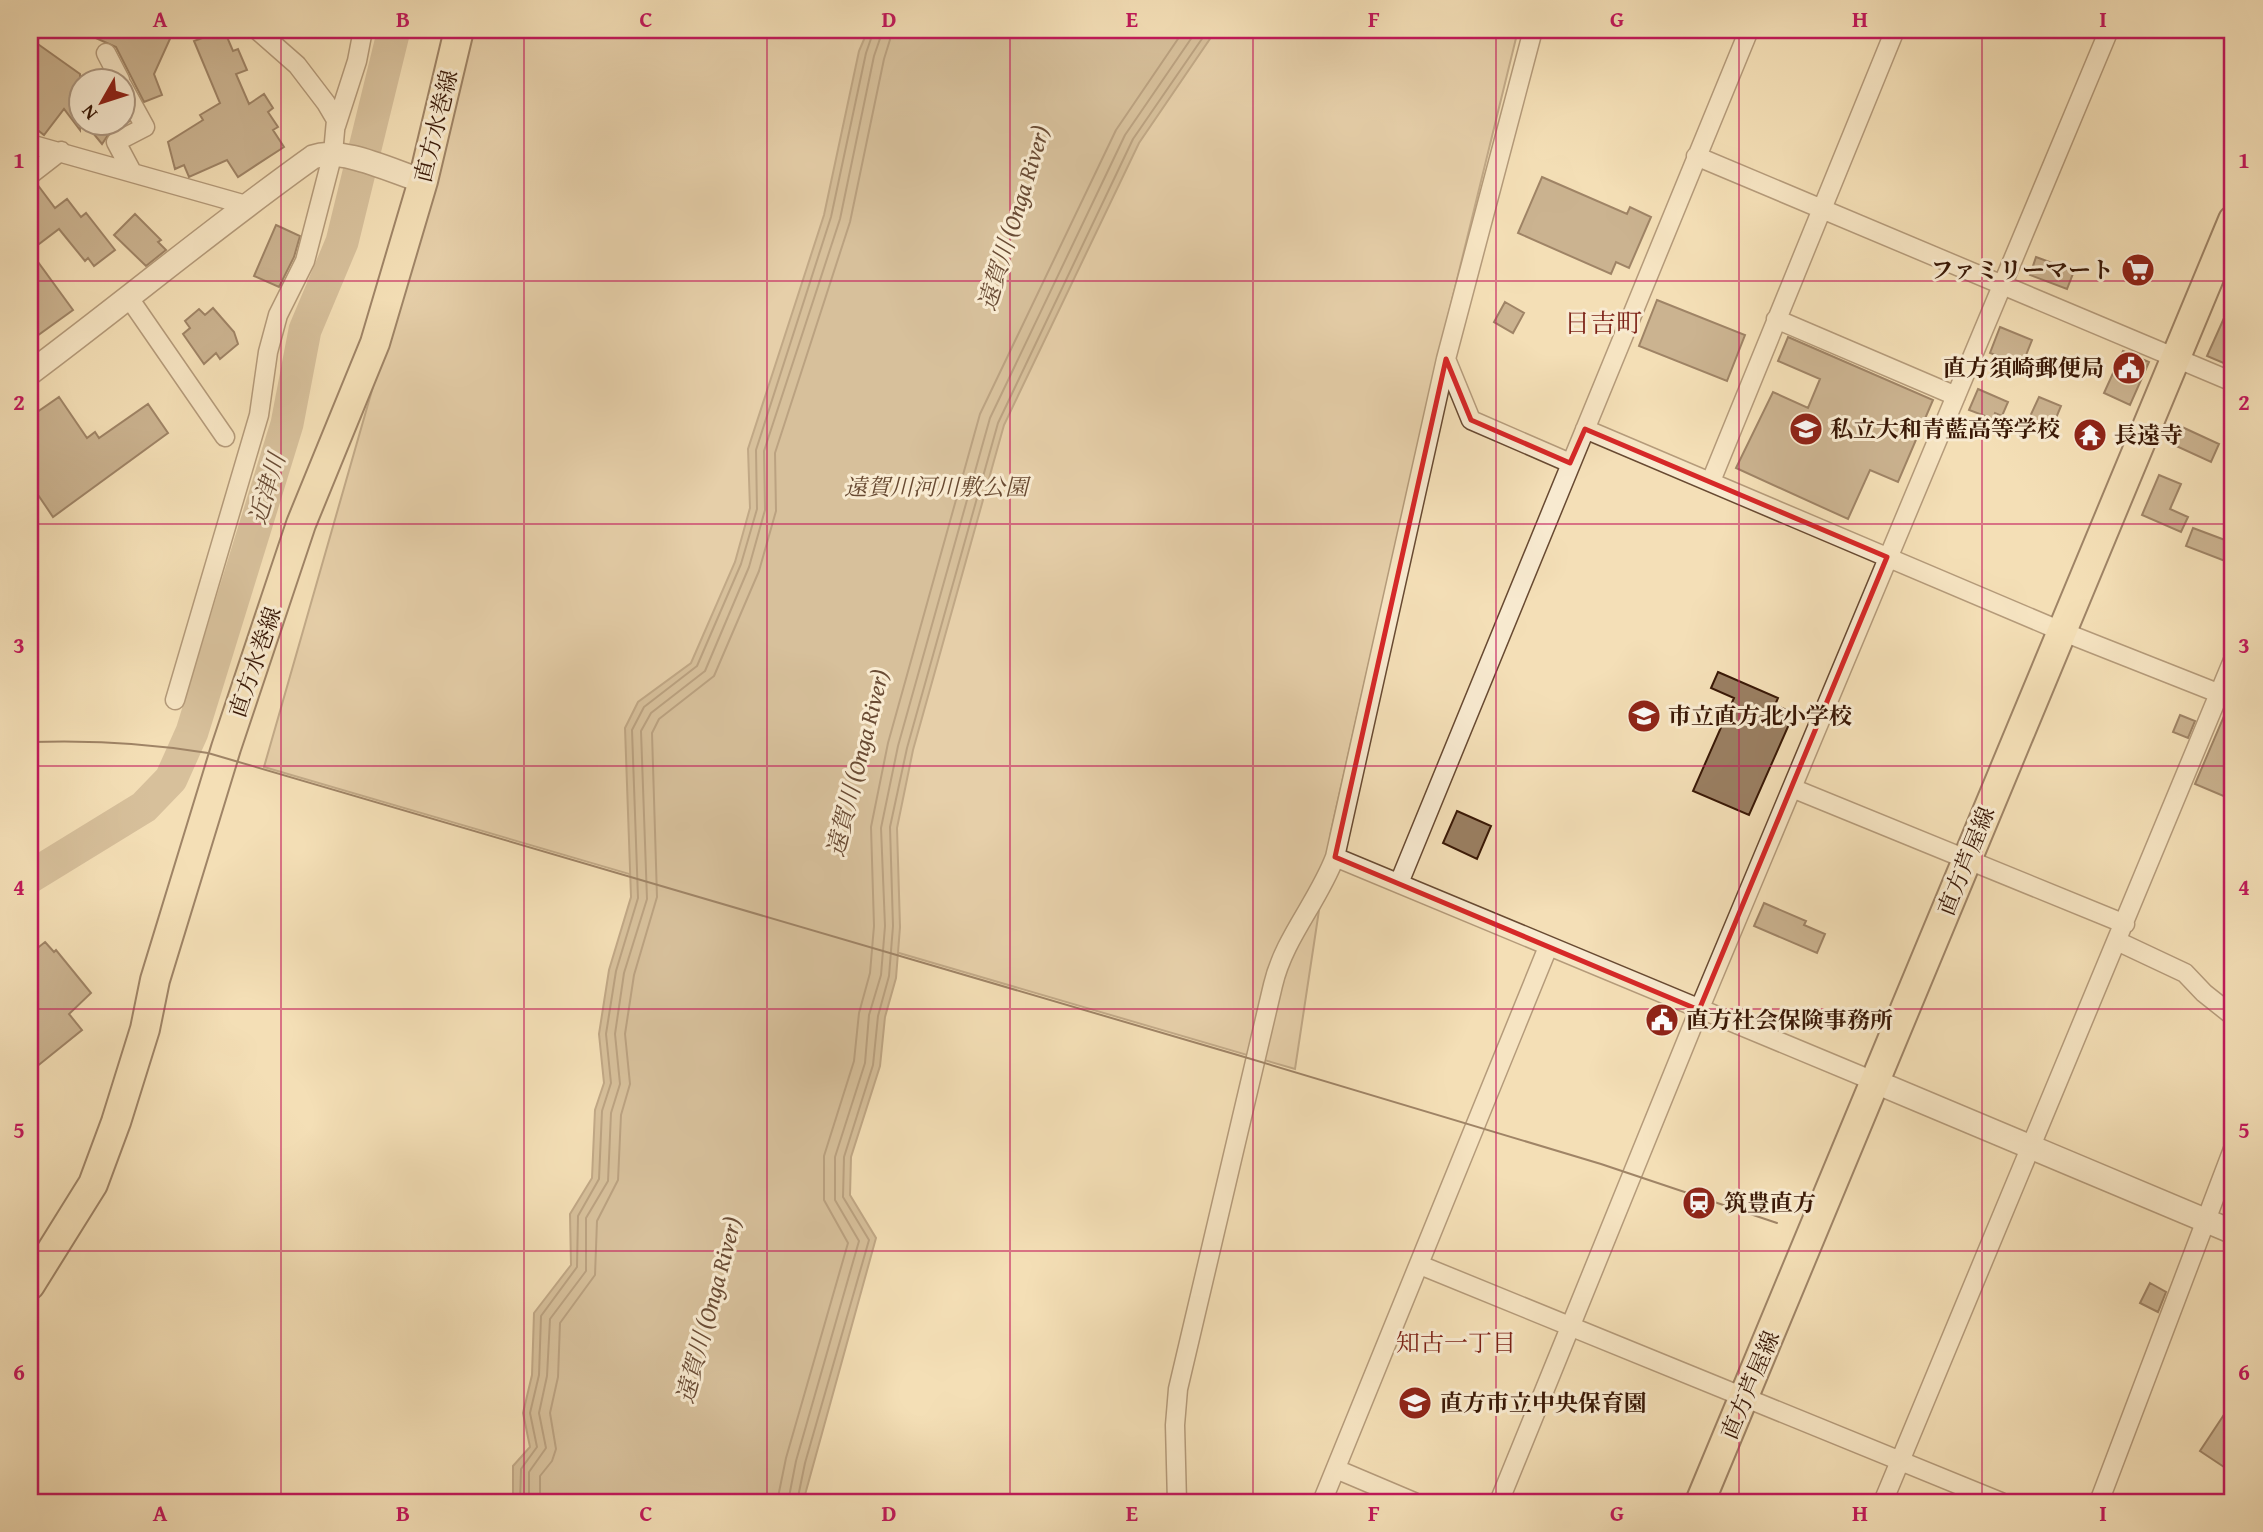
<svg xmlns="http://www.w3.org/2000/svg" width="2263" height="1532" viewBox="0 0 2263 1532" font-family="'Gentium Book Plus','Noto Serif JP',serif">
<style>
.green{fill:#d4bd99;stroke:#866a50;stroke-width:2}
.water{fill:#b49b7b;stroke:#83674c;stroke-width:2}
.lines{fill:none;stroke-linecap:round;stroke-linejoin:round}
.shore{stroke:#765a40;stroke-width:2}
.river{stroke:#b49b7b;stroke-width:33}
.building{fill:#9a7f62;stroke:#391806;stroke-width:2}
.minor-casing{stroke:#684a32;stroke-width:21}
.tertiary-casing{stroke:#684a32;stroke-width:26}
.primary-casing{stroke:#391806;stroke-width:32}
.minor{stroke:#f8ead0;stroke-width:18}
.tertiary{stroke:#f8ead0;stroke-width:23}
.primary{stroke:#f4dfb7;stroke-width:28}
.tram{stroke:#391806;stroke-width:2}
.marked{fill:none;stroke:#d62828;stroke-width:5;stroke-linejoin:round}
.grid{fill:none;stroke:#c2185b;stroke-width:2;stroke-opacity:0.55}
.labels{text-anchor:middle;stroke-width:6;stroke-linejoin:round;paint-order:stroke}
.street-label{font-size:23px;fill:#391806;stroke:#f8ead0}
.poi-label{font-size:23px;font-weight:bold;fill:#391806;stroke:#f8ead0;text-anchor:start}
.park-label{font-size:23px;font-style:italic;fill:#684a32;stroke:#f8ead0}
.water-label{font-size:24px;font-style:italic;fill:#6a4c35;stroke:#f8ead0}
.neighbourhood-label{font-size:24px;fill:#7a1f14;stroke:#f8ead0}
.quarter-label{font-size:26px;fill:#7a1f14;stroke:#f8ead0}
.neatline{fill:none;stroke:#c2185b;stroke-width:2.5}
.grid-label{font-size:23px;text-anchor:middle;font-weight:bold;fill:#c2185b}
</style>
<rect width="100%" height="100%" fill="#f4dfb7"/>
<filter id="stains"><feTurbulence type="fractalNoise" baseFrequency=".00286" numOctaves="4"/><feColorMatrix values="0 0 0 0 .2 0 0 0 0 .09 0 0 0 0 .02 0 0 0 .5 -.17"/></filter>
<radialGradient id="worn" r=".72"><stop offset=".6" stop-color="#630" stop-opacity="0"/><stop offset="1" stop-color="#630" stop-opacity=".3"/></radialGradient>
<!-- green -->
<path class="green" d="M468 30H1518L1440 349 1331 831 1295 1069 264 767 432 181Z"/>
<!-- water -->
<path class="water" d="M868 30H1216L1139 143 1004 425 913 750 897 828 900 927 896 978 885 1017 880 1066 851 1157 850 1195 876 1238 803 1502H513V1466L530 1447 523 1413 532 1375 534 1313 571 1265 570 1214 592 1178 595 1110 604 1083 599 1034 609 970 631 897 625 728 638 702 691 663 735 562 750 508 748 449 824 215 859 51Z"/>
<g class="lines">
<!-- shore -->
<path class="shore" d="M520 1502 521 1469 537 1447 530 1413 539 1375 541 1316 577 1267 578 1216 599 1179 602 1111 611 1083 606 1034 616 971 638 898 632 730 644 707 697 666 741 564 757 509 756 450 831 217 866 53 874 30
M529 1502V1472L546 1448 539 1413 547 1376 550 1319 586 1271V1218L608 1181 611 1113 620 1084 615 1034 624 973 647 899 641 731 651 713 705 671 749 567 765 510 764 451 840 219 874 56 883 30
M540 1502V1476L552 1461 556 1449 550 1413 558 1377 560 1323 595 1275 597 1221 618 1180 621 1115 630 1084 625 1034 634 975 657 897 652 733 659 719 714 676 759 571 776 511 775 453 850 222 884 59 893 30
M777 1502 786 1458 848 1243 824 1200V1156L854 1061 859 1013 870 973 874 926 871 827 888 743 980 414 1116 130 1184 30
M788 1502 796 1461 859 1241 835 1200V1157L865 1063 869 1015 881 975 885 926 881 828 898 746 990 418 1125 135 1197 30
M797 1502 805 1463 869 1240 843 1197 844 1157 873 1065 878 1016 889 976 893 926 890 827 907 748 998 423 1133 139 1208 30"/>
<!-- river -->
<path class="river" d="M30 877 144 807 171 779 192 732 287 424 305 330 342 242 394 30"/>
</g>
<!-- building -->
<path class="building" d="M78 30H174L154 74 162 95 144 102 116 47Z
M224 30 233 51 238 49 247 70 236 74 249 104 264 94 273 108 268 112 278 127 273 130 284 147 238 177 227 160 189 177 184 165 175 169 168 142 203 120 200 115 220 103 194 41Z
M35 42 80 74V130L64 109 44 135 30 124V50Z
M84 122H128L110 132 102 144Z
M1542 177 1627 214 1630 207 1651 217 1629 268 1616 262 1611 274 1518 233Z
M37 184 55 208 67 199 81 217 86 213 115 250 94 266 88 258 85 261 59 229 39 244 30 231V186Z
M135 214 161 240 158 242 166 250 146 266 114 235Z
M276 225 300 236 294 257 279 287 254 276Z
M30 251 73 310 30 341Z
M2036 257 2074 271 2067 289 2030 275Z
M2233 298V367L2207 356Z
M1657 300 1745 335 1727 381 1639 346Z
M1505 302 1524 313 1513 333 1494 322Z
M213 308 234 332 238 344 220 359 216 353 204 364 183 334 190 328 185 321 199 309 205 315Z
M2000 327 2032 340 2022 365 1990 353Z
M1788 337 1933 400 1898 482 1870 470 1848 519 1736 468 1773 392 1808 408 1820 379 1778 361Z
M2123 351 2149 362 2130 405 2104 393Z
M1978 389 2008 402 2002 416 1995 413 1993 419 1969 410Z
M59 397 87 438 95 432 99 438 148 404 168 433 53 517 30 483V417Z
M2039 397 2061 406 2049 435 2026 425Z
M2182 427 2219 444 2211 462 2174 445Z
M2159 475 2181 484 2170 509 2188 517 2181 532 2142 515Z
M2193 528 2233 543V564L2186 546Z
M1718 672 1778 698 1775 705 1794 713 1749 815 1693 791 1734 698 1711 688Z
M2227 709 2233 710V800L2195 784Z
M2180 715 2195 721 2188 738 2173 732Z
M1457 811 1491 826 1477 859 1443 843Z
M1764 903 1806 921 1804 925 1825 934 1817 953 1754 926Z
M45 942 54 952 56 950 91 993 69 1014 82 1030 30 1072V954Z
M2150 1283 2166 1292 2158 1312 2140 1303Z
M2233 1401V1473L2200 1451Z"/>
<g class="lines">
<defs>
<path id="minor" d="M2230 30 2233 33
M106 53 120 80
M122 85 145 127 116 142 132 172
M336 126 357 61 363 30
M30 144 246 205
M1696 156 2233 382
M30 175 61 151
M129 298 225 437
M1776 319 1956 396
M1446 359 1471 420 1570 463
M1585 429 2061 631 2233 699
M1711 481 1895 30
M175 700 259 415 268 352 278 315 305 261 333 153 336 120 326 103 297 65 257 30
M1792 788 2125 924
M1335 857 1876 1082
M1399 883 1749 30
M2117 941 2185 973 2204 993 2233 1016
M1420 1265 2001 1502
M1336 1469 1414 1502
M1177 1502 1175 1425 1178 1389 1273 985C1284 938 1318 902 1335 857L1446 359 1533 30
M1322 1502 1548 947
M1499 1502 1699 1010 2109 30
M1883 1502 2233 660
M2099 1502 2233 1149"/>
<path id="tertiary" d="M30 373C125 302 216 226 313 157 342 146 393 172 423 181
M1876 1082 2233 1232"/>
<path id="primary" d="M30 1285 93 1184 116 1122 145 1029 155 980 226 748 301 524 375 343 423 181 459 30
M1700 1502 2233 220"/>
</defs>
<!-- minor casing -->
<use href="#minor" class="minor-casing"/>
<!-- tertiary casing -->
<use href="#tertiary" class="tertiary-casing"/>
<!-- primary casing -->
<use href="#primary" class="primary-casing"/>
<!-- minor -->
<use href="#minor" class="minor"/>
<!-- tertiary -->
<use href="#tertiary" class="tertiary"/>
<!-- primary -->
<use href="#primary" class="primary"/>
<!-- tram -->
<path class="tram" d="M30 742C90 740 149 743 208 753L1241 1056 1601 1164 1777 1223"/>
</g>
<!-- marked area -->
<path d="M0 0H2263V1532H0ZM1446 359 1471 420 1570 463 1585 429 1887 557 1699 1010 1335 857Z" fill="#f4dfb7" fill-opacity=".55" fill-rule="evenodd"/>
<path class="marked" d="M1446 359 1471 420 1570 463 1585 429 1887 557 1699 1010 1335 857Z"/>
<!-- grid -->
<path class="grid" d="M281 30V1502M524 30V1502M767 30V1502M1010 30V1502M1253 30V1502M1496 30V1502M1739 30V1502M1982 30V1502M30 281H2233M30 524H2233M30 766H2233M30 1009H2233M30 1251H2233"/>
<!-- icons -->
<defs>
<symbol id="supermarket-disc" viewBox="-11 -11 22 22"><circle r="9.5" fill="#8f2418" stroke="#f8ead0"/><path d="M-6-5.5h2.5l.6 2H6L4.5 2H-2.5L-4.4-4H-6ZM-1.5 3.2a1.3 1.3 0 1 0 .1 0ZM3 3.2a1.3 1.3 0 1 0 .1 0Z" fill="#fff"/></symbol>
<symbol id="civic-disc" viewBox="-11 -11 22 22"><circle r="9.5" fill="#8f2418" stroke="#f8ead0"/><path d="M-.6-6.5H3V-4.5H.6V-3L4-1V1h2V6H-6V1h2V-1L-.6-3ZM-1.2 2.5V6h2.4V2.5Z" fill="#fff"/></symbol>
<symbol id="school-disc" viewBox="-11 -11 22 22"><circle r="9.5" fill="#8f2418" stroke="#f8ead0"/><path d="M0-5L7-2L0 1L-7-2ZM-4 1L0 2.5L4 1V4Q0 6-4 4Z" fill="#fff"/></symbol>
<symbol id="temple-disc" viewBox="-11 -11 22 22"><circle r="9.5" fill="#8f2418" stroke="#f8ead0"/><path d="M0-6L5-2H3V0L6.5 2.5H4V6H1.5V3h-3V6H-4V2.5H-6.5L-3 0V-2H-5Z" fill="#fff"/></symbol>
<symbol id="station-disc" viewBox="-11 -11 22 22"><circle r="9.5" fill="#8f2418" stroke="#f8ead0"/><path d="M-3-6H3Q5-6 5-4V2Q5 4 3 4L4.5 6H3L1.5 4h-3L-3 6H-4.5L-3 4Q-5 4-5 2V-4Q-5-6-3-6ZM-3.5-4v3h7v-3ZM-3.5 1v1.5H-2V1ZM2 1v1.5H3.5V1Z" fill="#fff"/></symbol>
</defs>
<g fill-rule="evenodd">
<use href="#supermarket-disc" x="2119" y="251" width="38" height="38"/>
<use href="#civic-disc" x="2110" y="349" width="38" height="38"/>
<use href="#school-disc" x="1787" y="410" width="38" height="38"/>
<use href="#temple-disc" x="2071" y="416" width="38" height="38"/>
<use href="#school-disc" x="1625" y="697" width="38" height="38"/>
<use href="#civic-disc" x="1643" y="1001" width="38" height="38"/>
<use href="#station-disc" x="1680" y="1184" width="38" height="38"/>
<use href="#school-disc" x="1396" y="1384" width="38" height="38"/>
</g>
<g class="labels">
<!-- street labels -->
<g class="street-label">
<text transform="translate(436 126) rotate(-76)" y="8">直方水巻線</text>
<text transform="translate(255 662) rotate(-71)" y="8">直方水巻線</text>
<text transform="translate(1966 861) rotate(-68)" y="8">直方芦屋線</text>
<text transform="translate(1750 1385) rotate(-67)" y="8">直方芦屋線</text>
</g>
<!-- poi labels -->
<g class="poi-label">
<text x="2114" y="278" text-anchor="end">ファミリーマート</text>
<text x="2104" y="376" text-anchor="end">直方須崎郵便局</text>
<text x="1830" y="437">私立大和青藍高等学校</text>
<text x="2114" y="443">長遠寺</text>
<text x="1668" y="724">市立直方北小学校</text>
<text x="1686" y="1028">直方社会保険事務所</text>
<text x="1724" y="1211">筑豊直方</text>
<text x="1440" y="1411">直方市立中央保育園</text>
</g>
<!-- park labels -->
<g class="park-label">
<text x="936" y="495">遠賀川河川敷公園</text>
</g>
<!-- water labels -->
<g class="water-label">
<text transform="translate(1014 218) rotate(-73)" y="8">遠賀川 (Onga River)</text>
<text transform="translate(267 489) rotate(-73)" y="8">近津川</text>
<text transform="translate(858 763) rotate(-76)" y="8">遠賀川 (Onga River)</text>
<text transform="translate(709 1310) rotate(-75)" y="8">遠賀川 (Onga River)</text>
</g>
<!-- neighbourhood labels -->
<g class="neighbourhood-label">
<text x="1456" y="1351">知古一丁目</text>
</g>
<!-- quarter labels -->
<g class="quarter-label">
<text x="1603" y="332">日吉町</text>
</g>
</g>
<!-- margin -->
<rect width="2263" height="1532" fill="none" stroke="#f4dfb7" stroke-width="77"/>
<!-- north arrow -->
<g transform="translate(102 102) rotate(231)"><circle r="33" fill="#f8ead0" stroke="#ac967f" stroke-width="2"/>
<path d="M0-5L12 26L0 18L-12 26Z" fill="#8f2418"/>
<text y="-10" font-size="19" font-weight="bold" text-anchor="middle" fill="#391806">N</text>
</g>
<rect x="38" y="38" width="2186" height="1456" class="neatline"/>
<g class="grid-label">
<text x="160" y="27">A</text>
<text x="403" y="27">B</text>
<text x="646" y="27">C</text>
<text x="889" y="27">D</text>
<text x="1132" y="27">E</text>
<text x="1374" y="27">F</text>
<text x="1617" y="27">G</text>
<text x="1860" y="27">H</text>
<text x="2103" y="27">I</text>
<text x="19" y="168">1</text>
<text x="2244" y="168">1</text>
<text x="19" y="410">2</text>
<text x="2244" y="410">2</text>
<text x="19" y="653">3</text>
<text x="2244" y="653">3</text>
<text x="19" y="895">4</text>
<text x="2244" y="895">4</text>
<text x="19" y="1138">5</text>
<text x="2244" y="1138">5</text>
<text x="19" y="1380">6</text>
<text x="2244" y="1380">6</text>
<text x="160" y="1521">A</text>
<text x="403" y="1521">B</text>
<text x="646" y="1521">C</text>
<text x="889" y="1521">D</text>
<text x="1132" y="1521">E</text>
<text x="1374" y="1521">F</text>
<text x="1617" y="1521">G</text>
<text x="1860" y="1521">H</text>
<text x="2103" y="1521">I</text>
</g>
<rect width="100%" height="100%" filter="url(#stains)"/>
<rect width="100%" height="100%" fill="url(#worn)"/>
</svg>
